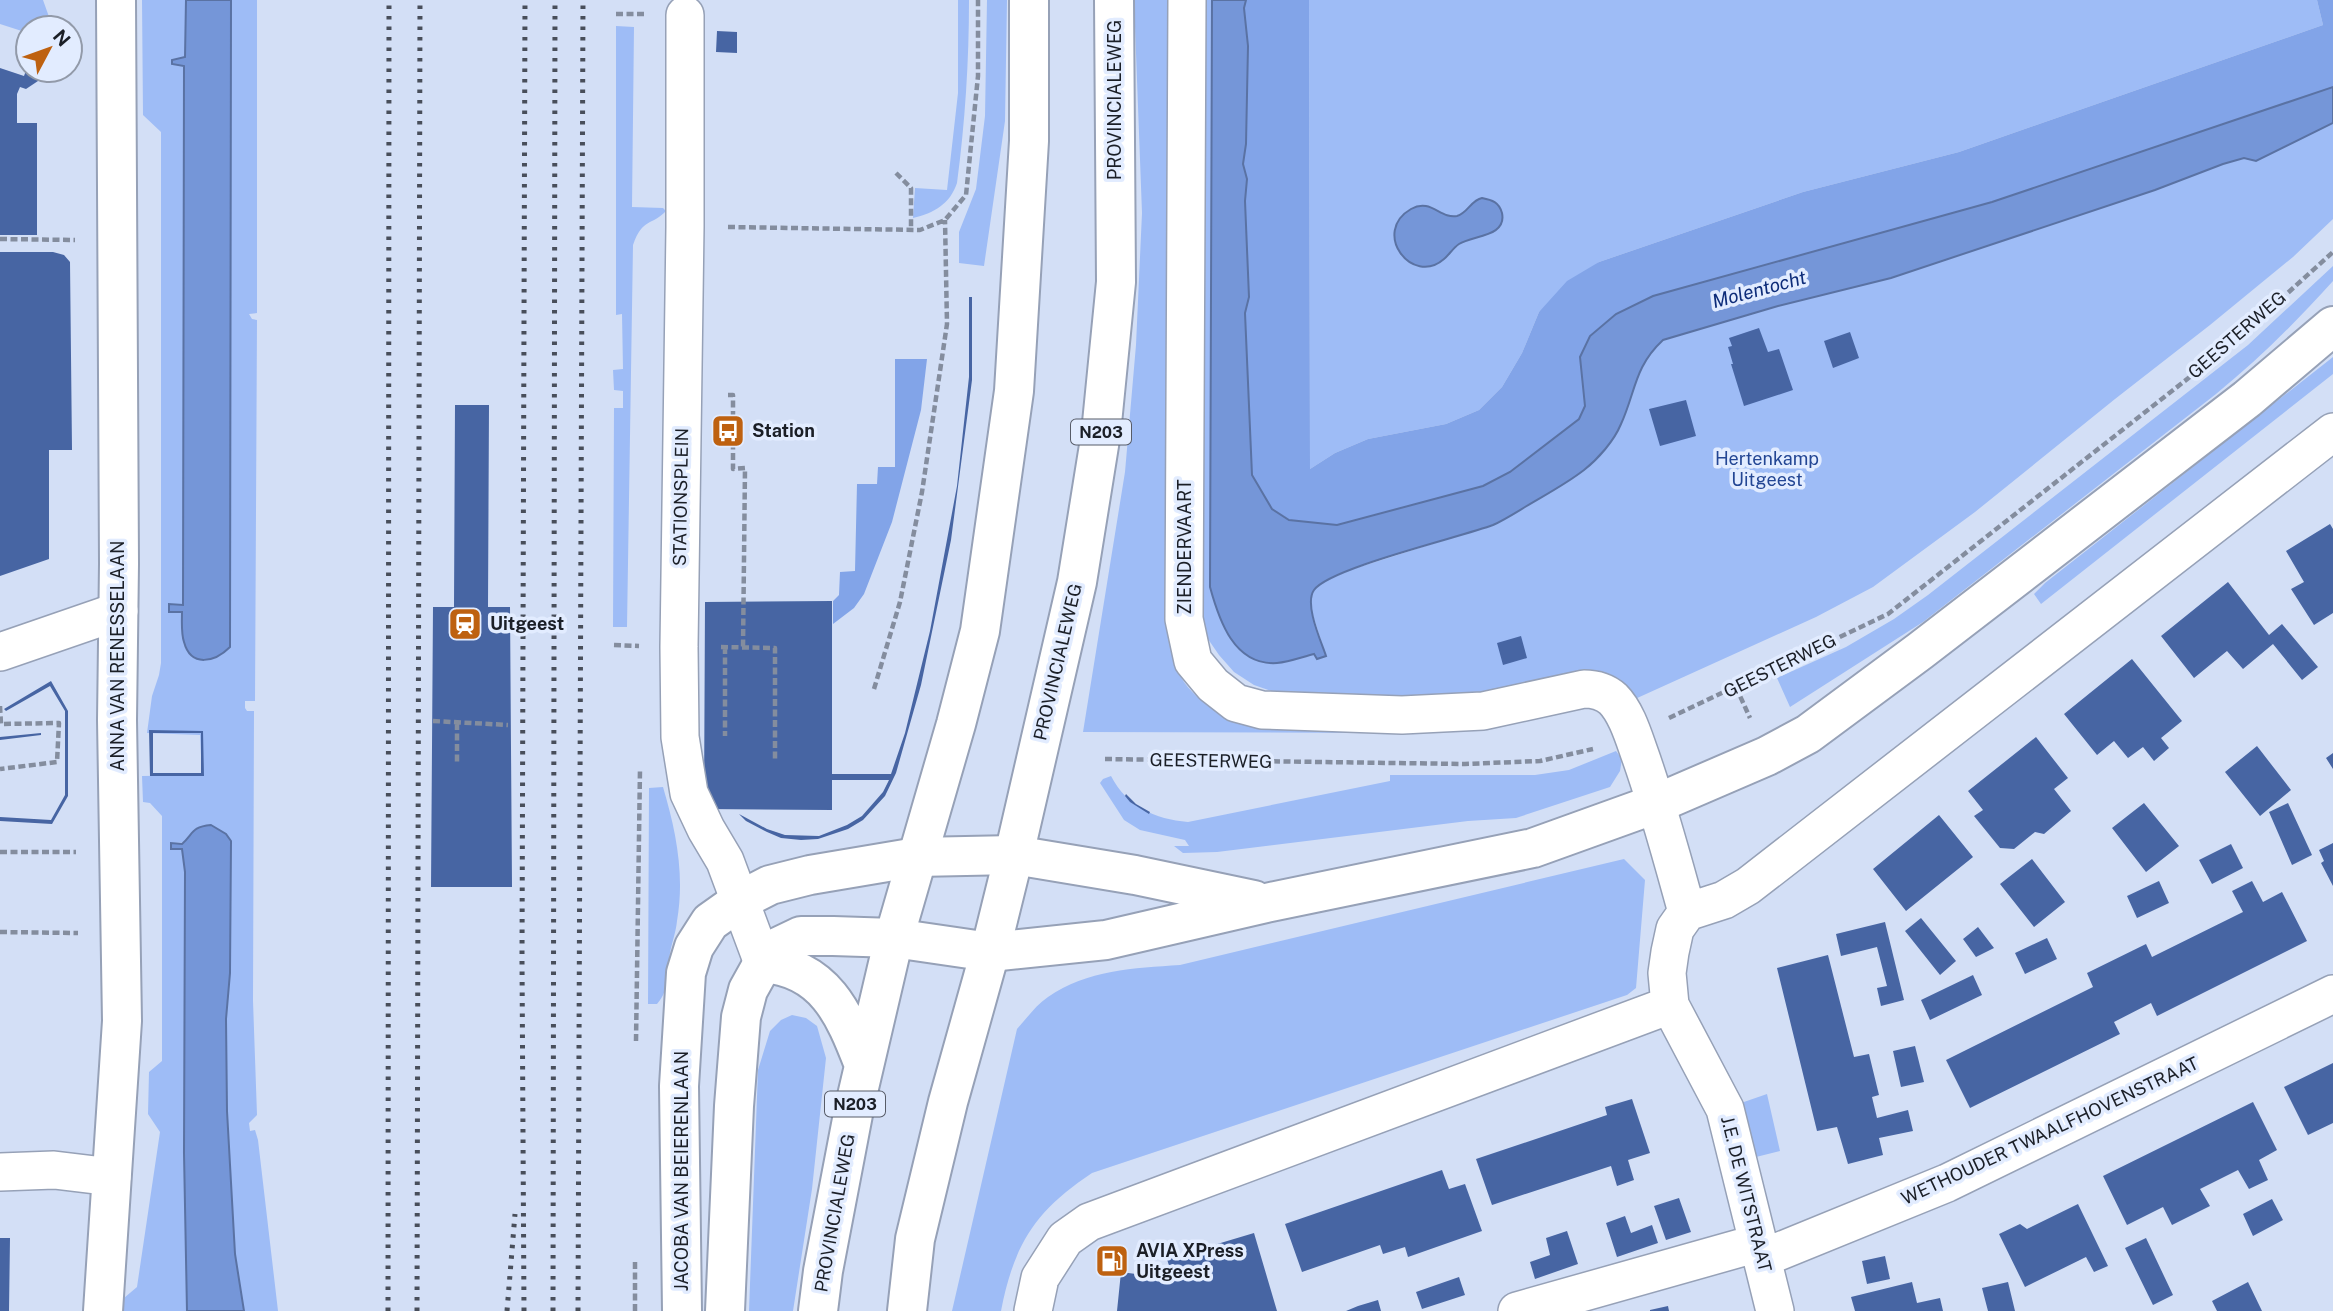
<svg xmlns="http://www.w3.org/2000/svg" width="2333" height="1311" viewBox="0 0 2333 1311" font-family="'Public Sans',sans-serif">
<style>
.green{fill:#9ebcf6}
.forest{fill:#82a4e8}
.water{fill:#7596d8;stroke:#5a72a3;stroke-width:2}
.building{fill:#4765a3;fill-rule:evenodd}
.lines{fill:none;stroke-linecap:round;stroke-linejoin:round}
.street-casing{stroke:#96a1b7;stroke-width:40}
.secondary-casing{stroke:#96a1b7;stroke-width:42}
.primary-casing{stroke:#96a1b7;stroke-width:42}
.path{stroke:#848d9e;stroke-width:4.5;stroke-dasharray:7 3.5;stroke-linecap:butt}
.street{stroke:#fff;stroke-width:37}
.secondary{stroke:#fff;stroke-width:38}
.primary{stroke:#fff;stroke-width:38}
.rail{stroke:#484e5a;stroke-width:5;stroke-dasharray:3.5 7;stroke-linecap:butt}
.labels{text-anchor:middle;stroke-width:7;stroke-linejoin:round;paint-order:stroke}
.shield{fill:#e2ecff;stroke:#575c68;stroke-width:2}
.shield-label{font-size:16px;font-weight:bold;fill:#1b1f27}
.street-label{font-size:18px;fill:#1b1f27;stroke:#e2ecff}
.poi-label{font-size:18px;font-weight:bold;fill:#1b1f27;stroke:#e2ecff;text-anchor:start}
.park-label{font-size:18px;fill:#234694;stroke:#e2ecff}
.water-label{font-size:19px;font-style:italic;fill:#0d2c79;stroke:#e2ecff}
</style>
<rect width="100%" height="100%" fill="#d3dff6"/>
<!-- green -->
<path class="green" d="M0 0H43L53 28H28V33L0 24Z
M142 0H186L185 58 173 64 184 66 183 606 169 604V612H182L184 646 230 647 231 0H257V313L249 314 252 319 257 320 255 701H245V708L247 711H254L253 1001 257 1115 249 1123 250 1131 255 1130 258 1140 278 1311H244L235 1254 227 1111 226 1019 230 973 231 841 171 843 182 848 185 872 184 1153 187 1311H122L124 1298 137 1287 160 1132 148 1114 149 1072 162 1061V816L150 803 143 802 142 776 202 775 200 735 147 733 152 696 159 675 161 663V132L143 115Z
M958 0H969C969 62 965 122 957 183 950 204 934 213 913 218L915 188 947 190 958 93Z
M987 0H1007L1005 121 984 266 959 263V232L976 189 985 116Z
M1134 0H1174V565C1170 635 1155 677 1226 717L1390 733 1083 732 1125 472 1136 345 1142 213Z
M1198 0H1212L1210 587 1275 664 1315 654 1326 656 1309 603 1313 591 1321 583 1350 570 1495 524 1621 425 1633 386 1648 353 1663 340 1778 306 1891 278 2155 190 2223 164 2244 158 2256 161 2333 123V219L2293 257 2210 325 2115 399 1975 512 1873 587 1816 617 1635 699 1596 672H1572L1503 693 1420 697 1283 695 1254 685 1234 672 1219 655 1208 639 1201 616Z
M1309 0H2317L2323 25 1959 152 1803 192 1599 262 1539 312 1522 353 1502 387 1479 410 1446 424 1368 439 1335 453 1310 469Z
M616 26 634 27 632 207 663 208 666 211C652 226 643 217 633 245L627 627H613L614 408H623V391L614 390 613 370 623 369 622 314 616 315Z
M2333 266V281C2296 322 2259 359 2216 394L1923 622 1790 707 1777 678 1846 647 1894 619 1928 595 2248 345Z
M2333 357V374L2041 604 2034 594 2045 583Z
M1616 751 1622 759 1620 771 1610 787 1516 818 1468 821 1217 852 1183 853 1174 846H1189L1185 840 1140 830 1124 820 1100 783 1103 779 1111 776C1127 807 1155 819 1188 822L1390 781V775H1535L1569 770Z
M663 787C676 831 685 875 677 921 676 932 672 942 670 953 667 972 670 990 657 1004H648L649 788Z
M1624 859 1645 880 1636 988 1627 995 1092 1173C1035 1211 1014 1244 1001 1311H952L1017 1029C1027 1018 1036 1005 1048 997 1087 970 1134 968 1180 965Z
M792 1015 806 1018 817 1026 826 1058 812 1189 793 1311H749L758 1070 770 1031 781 1020Z
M1767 1094 1780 1151 1756 1157 1741 1103Z"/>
<!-- forest -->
<path class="forest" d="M1246 0H1309L1310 469 1335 453 1368 439 1446 424 1479 410 1502 387 1522 353 1539 312 1567 281 1599 262 1803 192 1959 152 2323 25 2317 0H2333V87L1992 202 1653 296 1590 336 1580 357 1585 406 1579 419 1510 472 1483 486 1337 525 1290 520 1272 509 1252 475 1245 313 1249 297 1245 201 1247 179 1243 164 1246 144 1248 46 1244 8Z
M895 359H927L921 410 892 522 864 594 854 608 833 624V601L839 595 840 572 855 571 857 484H877L878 467H895Z"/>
<!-- water -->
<path class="water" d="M186 0H231L230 647C215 662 191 668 184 642 181 633 182 622 182 612H169V604L183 605 184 66 172 64V60L185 57Z
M1212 0H1246L1244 8 1248 46 1246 144 1243 164 1247 179 1245 201 1249 297 1245 313 1252 475 1272 509 1289 520 1337 525 1483 486 1510 472 1579 419 1585 406 1580 357 1590 336 1616 314 1653 296 1992 202 2333 87V123L2256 161 2244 158 2223 164 2155 190 1891 278 1778 306 1663 340C1634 367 1636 391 1621 424 1614 441 1598 459 1584 470 1566 484 1545 495 1525 507 1515 513 1504 520 1493 525 1461 537 1329 568 1314 590 1304 604 1321 641 1326 656L1317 659 1314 654C1302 657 1289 662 1277 663 1234 666 1219 620 1210 587Z
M1482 198C1492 200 1499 202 1502 213 1507 237 1473 235 1459 244 1453 248 1449 255 1444 259 1412 287 1371 232 1411 209 1431 198 1440 219 1457 216 1468 213 1471 200 1482 198Z
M211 825 226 834 231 841 230 973 226 1019 227 1111 235 1254 244 1311H187L184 1153 185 872 182 849H171V843L182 844C194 833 191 827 211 825Z"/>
<!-- building -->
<path class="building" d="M717 31 737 32V53L716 52Z
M28 65V70H40L50 73 26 89 20 87 17 94V123H37V235H0V68L24 76Z
M0 252H53L64 255 70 262 72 450H49V559L0 576Z
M969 297H972V380L951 540 921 685 896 773 885 796 863 820 848 829 818 839 801 840 781 838 767 832 746 821 739 814 767 829 785 835 819 836 847 825 862 816 883 792 889 780H832V810L704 809 705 602 832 601V774H891L905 733 930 631 957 486 969 377Z
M1759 328 1768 352 1779 349 1793 390 1744 406 1731 364H1733L1728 347 1732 346 1729 338Z
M1850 332 1859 358 1833 368 1824 341Z
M1686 400 1696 436 1660 446 1649 409Z
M455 405H489L488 607H510L512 887H431L433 607H454Z
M2330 524 2333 529V613L2314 625 2291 589 2304 582 2286 551Z
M2228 582 2269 635 2282 624 2318 667 2302 680 2273 644 2243 669 2227 651 2194 678 2161 636Z
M1521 636 1527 658 1503 665 1497 643Z
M2132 659 2182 721 2161 738 2169 748 2154 761 2143 747 2128 758 2114 741 2097 755 2064 714Z
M51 681 68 711V796L52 824 0 821V817L51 820 65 795V711L50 686 6 711 4 709Z
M149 730 203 731 204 776H150ZM153 733H201V773H153Z
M41 733V735L0 740V737Z
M2036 737 2068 778 2054 789 2071 811 2044 834 2035 832 2014 849 2000 848 1974 816 1983 810 1968 791Z
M2257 746 2291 790 2260 816 2225 772Z
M2333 753V769L2326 758Z
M1126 794 1136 804 1150 812 1149 814 1130 802 1125 796Z
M2144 803 2179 846 2146 872 2112 828Z
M2288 803 2312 855 2292 865 2269 812Z
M1939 815 1973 857 1906 911 1873 869Z
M2333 843V886L2321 863 2324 861 2319 850Z
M2231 844 2243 868 2212 884 2199 860Z
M2032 859 2065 902 2034 927 2000 884Z
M2159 881 2169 903 2137 918 2127 896Z
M2252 881 2263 902 2282 892 2307 941 2157 1016 2151 1003 2114 1022 2120 1034 1970 1108 1946 1060 2093 987 2087 973 2146 944 2152 957 2243 912 2232 891Z
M1921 918 1956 961 1940 975 1905 931Z
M1885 922 1904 1000 1881 1006 1877 988 1887 986 1877 947 1841 956 1836 934Z
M1978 927 1994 948 1976 957 1963 939Z
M2047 938 2057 959 2025 974 2015 953Z
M1828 955 1854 1057 1869 1054 1879 1095 1872 1097 1877 1118 1908 1110 1913 1131 1879 1138 1883 1155 1848 1164 1837 1127 1817 1131 1777 968Z
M1973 975 1982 995 1930 1020 1921 1000Z
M1915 1046 1924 1082 1901 1087 1893 1051Z
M2333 1063V1123L2308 1135 2284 1087Z
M1632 1099 1650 1153 1628 1160 1634 1180 1617 1186 1611 1166 1492 1205 1476 1159 1607 1115 1605 1107Z
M2253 1102 2277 1150 2259 1160 2268 1180 2249 1189 2238 1170 2200 1189 2210 1206 2172 1225 2163 1207 2127 1225 2103 1176Z
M1442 1170 1449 1189 1465 1184 1482 1231 1408 1257 1405 1247 1383 1254 1380 1245 1302 1272 1285 1224Z
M1679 1198 1691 1232 1666 1240 1654 1206Z
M2272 1199 2283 1220 2253 1236 2243 1214Z
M2078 1204 2108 1266 2094 1272 2086 1257 2025 1287 1999 1234 2020 1224 2027 1229Z
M1625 1216 1631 1233 1652 1225 1658 1243 1617 1257 1606 1223Z
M1567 1231 1578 1264 1535 1279 1530 1262 1550 1255 1546 1238Z
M1254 1233 1277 1311H1117L1121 1272 1173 1279 1167 1259Z
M0 1238H10L9 1311H0Z
M2146 1238 2173 1295 2153 1305 2125 1248Z
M1885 1256 1890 1279 1867 1284 1862 1261Z
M1459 1277 1465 1295 1422 1309 1416 1292Z
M1912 1282 1917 1303 1940 1298 1943 1311H1855L1851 1297Z
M2008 1282 2015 1311H1988L1982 1288Z
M2248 1282 2262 1311H2217L2212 1301Z
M1378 1300 1381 1311H1346L1358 1306Z
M1668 1306 1669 1311H1650V1310Z"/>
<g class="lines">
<defs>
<path id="street" d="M1187 0 1184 619 1193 661 1213 685 1236 703 1262 710 1402 715 1483 711 1584 689C1595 689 1604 691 1613 699 1626 712 1633 735 1639 752 1658 805 1672 858 1687 912L1675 929 1670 952 1667 973 1670 1005 1725 1109 1775 1311
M685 15V227L679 647 680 737 689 793 706 829 725 861 763 963
M0 652 119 611
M1687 912 1724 900 1748 886 2333 432
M0 1172 54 1170 112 1177
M1763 1258 1947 1183 2333 994
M1033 1311 1040 1278 1065 1239 1089 1222 1670 1005
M1517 1311 1758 1243"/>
<path id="secondary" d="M103 1311 122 1021 117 720 119 564 116 0
M682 1311 679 1086 686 973 694 947 710 922 741 900 770 885 810 875 917 857 1014 855 1135 875 1254 900
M725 1311 734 1106 741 1017 748 990 763 963 778 947 801 936H833L894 938 990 952 1106 940 1266 903 1533 848 1658 803 1767 756 1808 734 1920 651 2247 399 2333 326"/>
<path id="primary" d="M763 963C825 968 844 1013 864 1065
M818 1311 823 1271 854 1109 894 938 956 724 980 631 1014 391 1029 141V0
M907 1311 915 1239 948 1102 990 952 1014 855 1077 582 1101 433 1116 282 1114 0"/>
</defs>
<!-- street casing -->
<use href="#street" class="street-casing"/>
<!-- secondary casing -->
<use href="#secondary" class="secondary-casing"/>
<!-- primary casing -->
<use href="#primary" class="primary-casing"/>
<!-- path -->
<path class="path" d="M616 14H645
M896 173 911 188V230
M728 227 920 230 945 220 966 195 978 76V0
M0 239 75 240
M728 395H733V469L745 468 743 648
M614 645 639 646
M721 647 775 648V761
M725 647V736
M1736 687 1750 718
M874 689 900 602 922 492 947 324 945 220
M0 706 1 724 59 723 57 762 0 769
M1669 718 1888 614 2228 347 2333 252
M433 721 508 725
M457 723V763
M1105 759 1465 764 1540 761 1593 749
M0 852H76
M0 932 78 933
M636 1041 640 769
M635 1311V1259"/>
<!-- street -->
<use href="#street" class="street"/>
<!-- secondary -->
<use href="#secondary" class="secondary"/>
<!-- primary -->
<use href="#primary" class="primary"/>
<!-- rail -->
<path class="rail" d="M388 1311 389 0
M417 1311 420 0
M507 1311 515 1214
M524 1311 522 959 525 0
M553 1311 555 0
M578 1311 583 0"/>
</g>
<!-- icons -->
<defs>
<symbol id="bus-square" viewBox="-11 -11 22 22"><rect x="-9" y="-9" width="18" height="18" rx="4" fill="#be6110" stroke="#e2ecff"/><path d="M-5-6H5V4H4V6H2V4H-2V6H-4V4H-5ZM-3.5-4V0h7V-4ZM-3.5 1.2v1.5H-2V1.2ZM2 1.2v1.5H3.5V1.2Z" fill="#fff"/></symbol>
<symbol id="station-square" viewBox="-11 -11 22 22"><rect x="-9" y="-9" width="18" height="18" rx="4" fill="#be6110" stroke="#e2ecff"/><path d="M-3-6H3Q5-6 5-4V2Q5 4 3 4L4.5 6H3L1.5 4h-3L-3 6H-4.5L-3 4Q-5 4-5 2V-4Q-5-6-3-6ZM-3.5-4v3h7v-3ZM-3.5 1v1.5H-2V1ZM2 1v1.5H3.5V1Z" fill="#fff"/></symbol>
<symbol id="fuel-square" viewBox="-11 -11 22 22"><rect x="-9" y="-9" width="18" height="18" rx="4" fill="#be6110" stroke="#e2ecff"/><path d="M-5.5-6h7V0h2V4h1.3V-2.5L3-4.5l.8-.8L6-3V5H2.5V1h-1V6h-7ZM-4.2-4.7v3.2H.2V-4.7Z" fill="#fff"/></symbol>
</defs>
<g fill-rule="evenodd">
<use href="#bus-square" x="709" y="412" width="38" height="38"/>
<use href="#station-square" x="446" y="605" width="38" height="38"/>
<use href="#fuel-square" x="1093" y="1242" width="38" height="38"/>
</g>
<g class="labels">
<!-- shield labels -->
<g class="shield">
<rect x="1071" y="419.5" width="60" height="25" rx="5"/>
<rect x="825" y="1091.5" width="60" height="25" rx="5"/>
</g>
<g class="shield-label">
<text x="1101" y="438">N203</text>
<text x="855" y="1110">N203</text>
</g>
<!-- street labels -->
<g class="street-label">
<text transform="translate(1115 100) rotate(-90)" y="6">PROVINCIALEWEG</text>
<text transform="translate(2237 335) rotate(-41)" y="6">GEESTERWEG</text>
<text transform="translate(681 497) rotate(-89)" y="6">STATIONSPLEIN</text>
<text transform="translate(1185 547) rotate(-90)" y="6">ZIENDERVAART</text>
<text transform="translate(118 656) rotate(-90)" y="6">ANNA VAN RENESSELAAN</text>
<text transform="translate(1058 662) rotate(-77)" y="6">PROVINCIALEWEG</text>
<text transform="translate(1780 666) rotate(-26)" y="6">GEESTERWEG</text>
<text transform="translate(1211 761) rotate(1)" y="6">GEESTERWEG</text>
<text transform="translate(2050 1131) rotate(-25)" y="6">WETHOUDER TWAALFHOVENSTRAAT</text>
<text transform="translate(682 1171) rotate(-90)" y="6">JACOBA VAN BEIERENLAAN</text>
<text transform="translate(1746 1194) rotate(76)" y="6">J.E. DE WITSTRAAT</text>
<text transform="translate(835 1213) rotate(-80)" y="6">PROVINCIALEWEG</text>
</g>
<!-- poi labels -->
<g class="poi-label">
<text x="752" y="437">Station</text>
<text x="490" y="630">Uitgeest</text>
<text x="1136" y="1257">AVIA XPress<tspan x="1136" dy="21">Uitgeest</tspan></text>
</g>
<!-- park labels -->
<g class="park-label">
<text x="1767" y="465">Hertenkamp<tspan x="1767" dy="21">Uitgeest</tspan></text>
</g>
<!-- water labels -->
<g class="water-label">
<text transform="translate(1759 289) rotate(-15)" y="7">Molentocht</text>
</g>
</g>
<!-- north arrow -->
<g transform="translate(49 49) rotate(49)"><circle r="33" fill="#e2ecff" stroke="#929aa9" stroke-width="2"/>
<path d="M0-5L12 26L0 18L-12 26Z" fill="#be6110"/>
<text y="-10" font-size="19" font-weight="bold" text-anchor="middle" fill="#1b1f27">N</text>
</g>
</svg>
